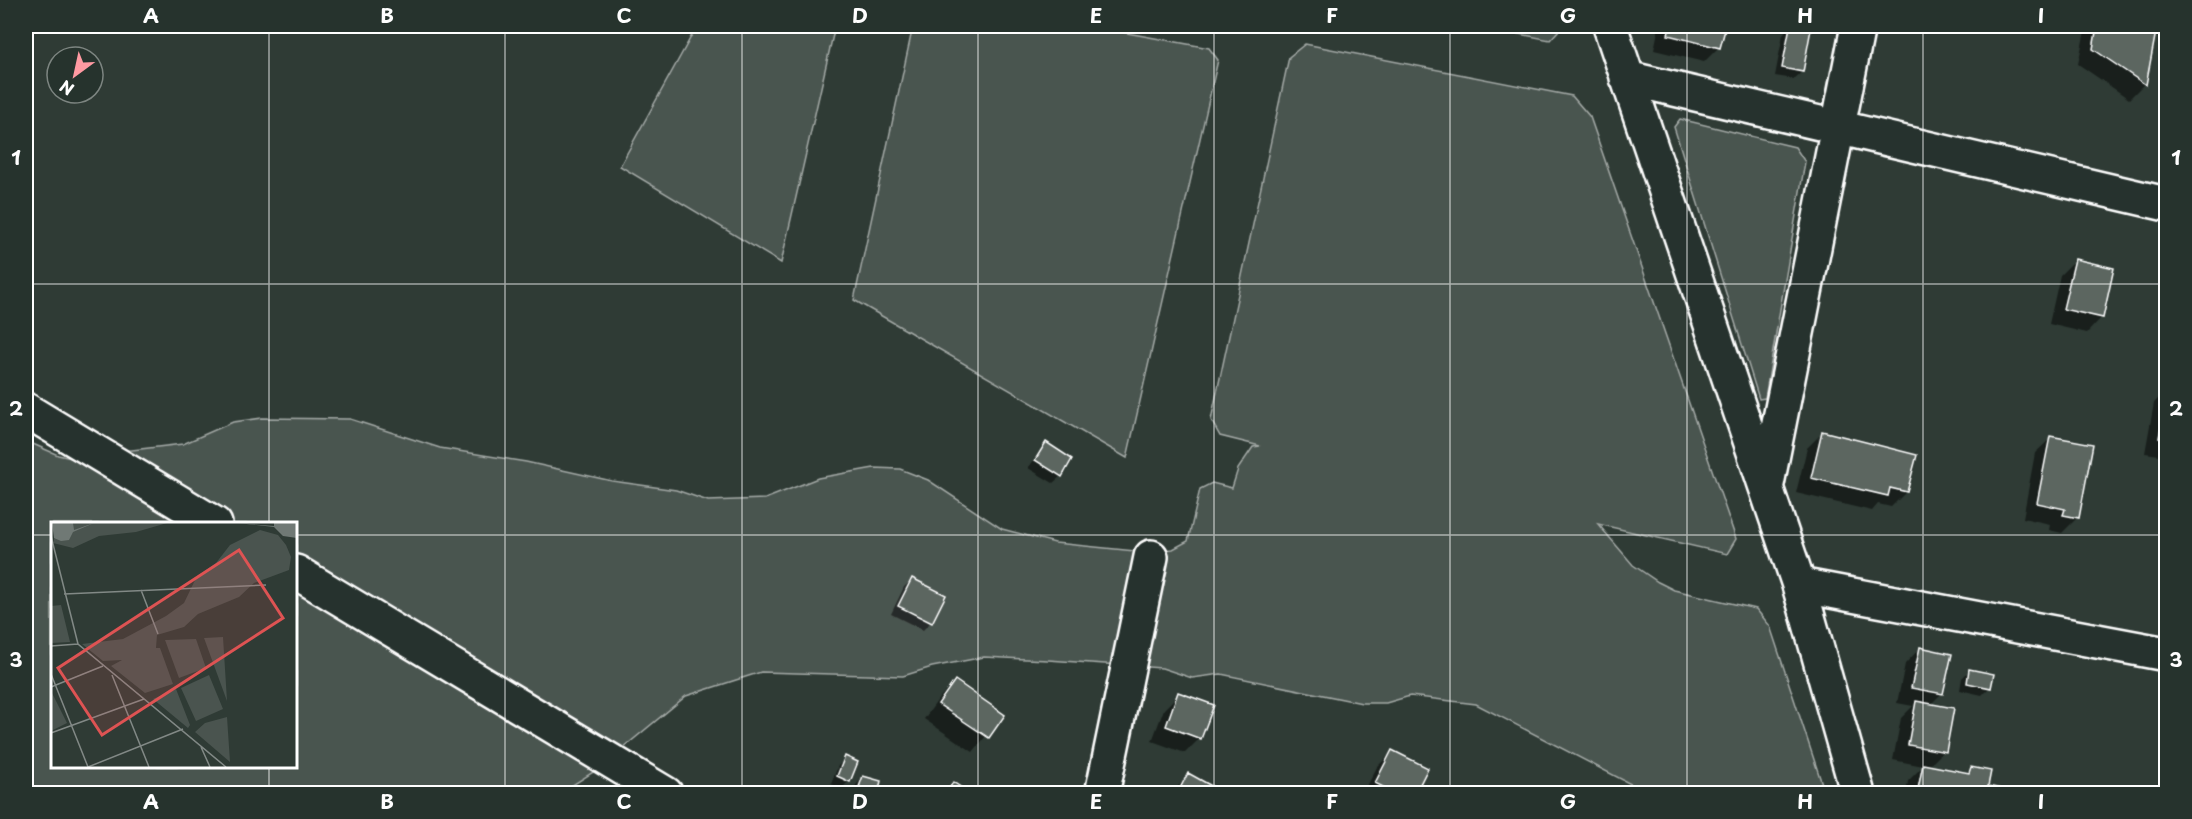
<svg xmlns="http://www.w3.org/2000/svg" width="2192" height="819" viewBox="0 0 2192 819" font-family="'Playpen Sans',sans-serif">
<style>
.green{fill:#4a544f;stroke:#a4aaa7;stroke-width:1.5;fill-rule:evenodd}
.shadow{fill:#0007}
.building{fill:#5b6661;stroke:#fff;stroke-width:1.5}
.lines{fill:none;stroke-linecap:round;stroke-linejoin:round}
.street-casing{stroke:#fff;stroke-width:38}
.street{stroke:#26332d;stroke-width:33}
.grid{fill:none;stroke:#fff;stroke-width:1.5;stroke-opacity:0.55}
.inset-road{fill:none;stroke:#828986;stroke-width:1.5}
.view{fill:#de5353;fill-opacity:0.15;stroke:#de5353;stroke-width:3}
.inset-edge{fill:none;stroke:#fff;stroke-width:3}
.neatline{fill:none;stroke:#fff;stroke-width:2}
.grid-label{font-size:20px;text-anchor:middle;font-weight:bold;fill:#fff}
</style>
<rect width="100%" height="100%" fill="#2f3b35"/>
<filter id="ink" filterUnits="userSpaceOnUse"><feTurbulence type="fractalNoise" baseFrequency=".0167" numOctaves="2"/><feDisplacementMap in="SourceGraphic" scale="12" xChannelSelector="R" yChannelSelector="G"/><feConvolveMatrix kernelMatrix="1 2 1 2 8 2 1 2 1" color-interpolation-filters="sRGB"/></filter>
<g filter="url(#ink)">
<!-- green -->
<path class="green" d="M697 26H835L781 263 620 166Z
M913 26H1089L1209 48 1218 60 1127 458 854 300Z
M1478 26H1559L1560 29 1550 40Z
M1305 44 1572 96 1590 117 1736 539 1727 554 1598 524 1633 565 1658 582 1674 590 1756 609 1770 626 1825 793H1648L1476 704 1410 696 1386 703H1362L1221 674 1192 678 1162 668 1048 660 984 657 932 667 903 676 761 672 686 696 595 771 560 793H26V441L58 455 89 462 115 452 183 444 233 422 262 418 350 419 440 448 526 462 612 481 676 490 708 501 765 499 818 478 874 468 900 469 928 480 1002 529 1055 543 1145 552 1173 549 1188 541 1200 489 1212 483 1232 488 1238 469 1253 447 1260 446 1220 436 1211 420 1289 57ZM52 524H296V766H52Z
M1680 119 1795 147 1805 162 1765 398 1759 399 1674 127Z"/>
<!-- shadow -->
<path class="shadow" d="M1659 26H1724L1719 47 1704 62 1654 50Z
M1790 26 1802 72 1794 79 1775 76 1783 34Z
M2086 26H2166V29L2155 26 2144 84 2129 99 2078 64Z
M2075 260 2102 317 2087 333 2049 324 2060 275Z
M2166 391V456L2145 453 2154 403Z
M1822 433 1906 492 1891 507 1878 504 1872 511 1796 493 1807 448Z
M2051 438 2078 517 2062 533 2049 530 2050 524 2023 518 2035 453Z
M1046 444 1061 476 1053 483 1028 468Z
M912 580 944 596 931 622 923 630 891 614 904 587Z
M1920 648 1942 693 1930 705 1944 751 1929 766 1966 774 1971 769 1986 787 2018 794H1906L1908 781 1923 766 1893 760 1901 718 1913 706 1897 703 1905 664Z
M1970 670 1990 687 1982 695 1960 690 1962 678Z
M955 682 1003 715 973 752 924 719 940 697Z
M1179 694 1200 738 1185 753 1152 741 1164 709Z
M1392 752 1414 794H1363L1377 767Z
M846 758 849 781 842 788 831 784 838 766Z
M1189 775 1223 794H1171Z
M863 777 877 792 875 794H853L856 785Z"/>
<!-- building -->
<path class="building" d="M1670 26H1726L1720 48 1668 35Z
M1790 26 1811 29 1803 72 1782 68Z
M2097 26H2157L2146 85 2093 49Z
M2075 259 2114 268 2103 318 2063 309Z
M2166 398V439L2159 438Z
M1822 431 1917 455 1907 492 1890 488 1888 496 1811 478Z
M2050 436 2093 444 2079 518 2063 515 2065 509 2037 503Z
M1046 442 1072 459 1062 477 1035 460Z
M912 578 946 595 932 623 898 606Z
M1920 647 1952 654 1943 694 1911 688Z
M1969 669 1994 674 1991 688 1967 683Z
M955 680 1005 715 989 738 938 704Z
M1178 692 1214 705 1201 739 1166 726Z
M1916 701 1954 708 1946 752 1908 745Z
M1392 750 1428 768 1415 794H1397L1375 783Z
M845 756 858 762 850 782 837 776Z
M1923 764 1969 773 1971 767 1991 771 1988 786 2023 794H1917Z
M1188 773 1226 794H1177Z
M863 776 881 781 878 793 859 787Z
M953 782 971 794H946Z"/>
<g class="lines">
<defs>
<path id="street" d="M1610 26 1799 585 1858 794
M1627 78 2166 204
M26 410 215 524
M1767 484 1858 26
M296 572 666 794
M1799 585 2166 654
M1102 794 1151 557"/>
</defs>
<!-- street casing -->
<use href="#street" class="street-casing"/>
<!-- street -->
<use href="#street" class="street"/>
</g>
</g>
<!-- grid -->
<path class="grid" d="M269 26V524M505 26V794M742 26V794M978 26V794M1214 26V794M1450 26V794M1687 26V794M1923 26V794M26 284H2166M26 535H52M296 535H2166M269 766V794"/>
<!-- overview -->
<g transform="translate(51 522)">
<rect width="246" height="246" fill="#2f3b35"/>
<path d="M7 1H116L85 10 48 14 22 26 2 21ZM209 8 227 13 235 23 240 35 238 48 203 61 188 75 147 92 133 105 106 113 105 126H109L122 162 94 171 60 144 71 138 52 139 31 122 72 117 115 94 133 81 146 54 165 41 179 23ZM10 83 19 120 0 121V84ZM172 115 176 179 153 116ZM145 117 155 146 128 156 114 118ZM158 153 172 187 145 199 130 166ZM125 167 139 203 137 206 102 177ZM0 169 16 201 0 209ZM176 195 179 240 144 210 154 201Z" fill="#4a544f"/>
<path d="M1 1H22L23 8 43 1 22 10 18 18 10 19 3 16ZM186 1 223 4V1H246V16L232 14 223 5Z" fill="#707975"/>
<path class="inset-road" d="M0 14 27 122 175 245M90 68 107 112M13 72 215 63M0 124 27 122M0 152 37 245M61 153 98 245M0 165 52 144M0 211 93 177M150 225 159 245M37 245 132 207"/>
<path class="view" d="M188 28 232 96 51 213 7 146Z"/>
<rect width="246" height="246" class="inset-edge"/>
</g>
<!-- margin -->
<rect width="2192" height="819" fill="none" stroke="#26332d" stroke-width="66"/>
<!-- north arrow -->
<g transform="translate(75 75) rotate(213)"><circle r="28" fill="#26332d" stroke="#7d8581" stroke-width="1.5"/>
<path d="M0-4.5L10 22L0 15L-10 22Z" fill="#ff9aa2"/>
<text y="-9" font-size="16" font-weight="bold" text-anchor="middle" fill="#ffffff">N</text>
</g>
<rect x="33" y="33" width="2126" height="753" class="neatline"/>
<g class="grid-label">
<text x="151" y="23">A</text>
<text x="387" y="23">B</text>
<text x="624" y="23">C</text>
<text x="860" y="23">D</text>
<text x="1096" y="23">E</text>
<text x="1332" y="23">F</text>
<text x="1568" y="23">G</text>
<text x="1805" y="23">H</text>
<text x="2041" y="23">I</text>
<text x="16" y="165">1</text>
<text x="2176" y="165">1</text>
<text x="16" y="416">2</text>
<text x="2176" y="416">2</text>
<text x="16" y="667">3</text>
<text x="2176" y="667">3</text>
<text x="151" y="809">A</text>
<text x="387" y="809">B</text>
<text x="624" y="809">C</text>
<text x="860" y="809">D</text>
<text x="1096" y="809">E</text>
<text x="1332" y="809">F</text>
<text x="1568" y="809">G</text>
<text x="1805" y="809">H</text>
<text x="2041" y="809">I</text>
</g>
</svg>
